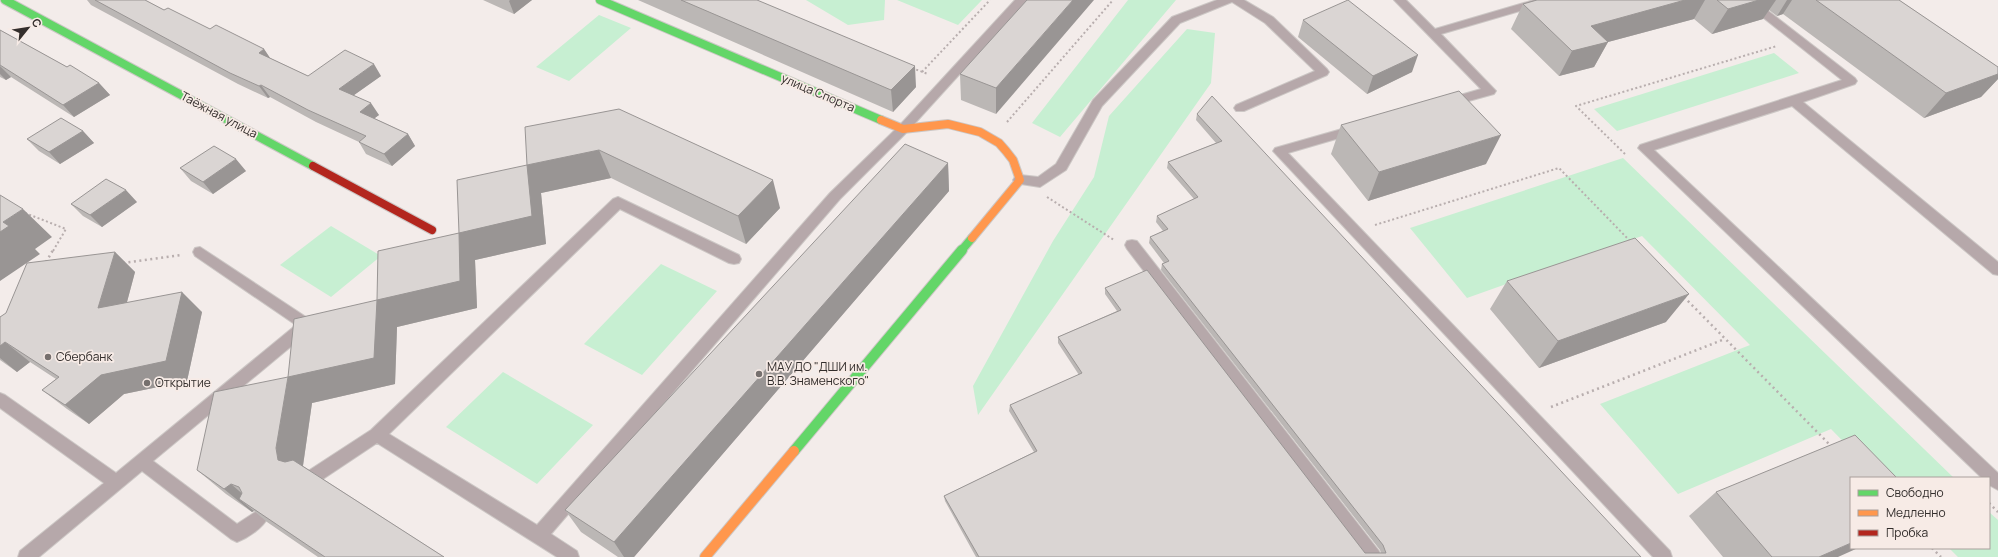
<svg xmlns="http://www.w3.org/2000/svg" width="1998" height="557" viewBox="0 0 1998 557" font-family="Manrope,sans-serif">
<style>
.green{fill:#c7efd2}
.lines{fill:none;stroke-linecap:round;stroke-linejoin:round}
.lane-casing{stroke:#ccc7c5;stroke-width:2}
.fast-far1-casing{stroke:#ccc7c5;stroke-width:10}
.fast-casing{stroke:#ccc7c5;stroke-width:12}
.slow-far1-casing{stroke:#ccc7c5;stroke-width:10}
.slow-casing{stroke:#ccc7c5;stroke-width:12}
.jam-casing{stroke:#ccc7c5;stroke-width:10}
.path-far1{stroke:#b8aeae;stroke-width:2;stroke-dasharray:2 2.5;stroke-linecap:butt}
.path{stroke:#b8aeae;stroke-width:2.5;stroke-dasharray:2 3.5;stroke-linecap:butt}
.lane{fill:#b6a8aa;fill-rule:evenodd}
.fast-far1{stroke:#63d668;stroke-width:8}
.fast{stroke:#63d668;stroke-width:10}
.slow-far1{stroke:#ff974d;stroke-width:8}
.slow{stroke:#ff974d;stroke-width:10}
.jam{stroke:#b3261e;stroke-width:8}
.wall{fill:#bbb7b5}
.shaded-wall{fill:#999594}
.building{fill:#dad5d3;stroke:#999594}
.poi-dot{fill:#76706e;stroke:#f7ebe6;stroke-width:1.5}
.labels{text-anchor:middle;stroke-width:3.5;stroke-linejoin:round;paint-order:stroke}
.street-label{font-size:12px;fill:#332e2c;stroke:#f7ebe6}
.poi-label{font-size:12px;fill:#332e2c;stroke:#f7ebe6;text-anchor:start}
</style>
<rect width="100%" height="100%" fill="#f3ecea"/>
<!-- green -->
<path class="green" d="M806 0H885L884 20 848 25Z
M897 0H982L958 25Z
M1128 0H1176L1060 137 1032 123Z
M599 15 631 28 569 81 536 67Z
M1187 29 1215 33 1211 83 978 415 973 386 1053 241 1094 177 1109 116Z
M1774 53 1799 73 1617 131 1594 109Z
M1623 158 1954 478H1879L1831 429 1678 494 1600 404 1750 345 1642 236 1467 298 1410 228Z
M331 226 381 256 331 297 280 265Z
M661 264 717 291 642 375 584 344Z
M503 372 593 425 537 484 446 427Z
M1989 512 1998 520V557H1958L1949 548H1989Z"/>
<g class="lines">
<defs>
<path id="lane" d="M1015 0H1027L907 132 840 199 551 534 577 551 579 557H557L377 443 317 483 311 485 305 483 303 478 305 473 371 430 613 199 618 197 739 255 741 259 739 263 734 264 729 263 620 209 389 434 537 525 830 193 899 126Z
M1217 0H1244L1273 17 1327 69 1329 72 1327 75 1244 111H1236L1234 108 1236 105 1315 71 1265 23 1232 2 1180 23 1102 106 1066 170 1040 187 1015 183 1013 180 1015 177 1020 175 1038 177 1056 164 1093 100 1172 17Z
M1394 0H1406L1435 29 1534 0H1553L1551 2 1441 34 1496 91 1494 94 1447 107 1443 106 1441 103 1443 100 1481 89Z
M1741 0H1754L1855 78 1857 81 1855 84 1803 102 1998 262V275L1993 274 1792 106 1654 150 1998 473V490L1989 485V478H1982L1638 148 1640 145 1842 80Z
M1356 125 1360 126 1362 129 1360 132 1288 153 1670 551 1672 557H1653L1273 151 1275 148Z
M1132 240 1137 241 1379 551 1381 557H1363L1127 249 1125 245 1127 241Z
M200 247 312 321 314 325 312 329 153 461 237 524 260 509 266 512 268 517C264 527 248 538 237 542L231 539 142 471 39 557H18L20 551 104 483 0 408V393L5 395 116 473 296 325 195 256 193 252 195 248Z"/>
<path id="fast-far1" d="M5 0 313 166
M600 0 881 120
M961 251 972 238"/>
<path id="fast" d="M794 451 962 250"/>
<path id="slow-far1" d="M881 120 903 129 948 124 980 132 999 143 1006 151 1013 160 1020 180 972 238"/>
<path id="slow" d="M705 557 794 451"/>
<path id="jam" d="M313 166 432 230"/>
</defs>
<!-- lane casing -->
<use href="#lane" class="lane-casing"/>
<!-- fast-far1 casing -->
<use href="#fast-far1" class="fast-far1-casing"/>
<!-- fast casing -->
<use href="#fast" class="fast-casing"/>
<!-- slow-far1 casing -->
<use href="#slow-far1" class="slow-far1-casing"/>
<!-- slow casing -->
<use href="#slow" class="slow-casing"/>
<!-- jam casing -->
<use href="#jam" class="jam-casing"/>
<!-- path-far1 -->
<path class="path-far1" d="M912 68 928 74
M922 72 990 0
M1007 122 1113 0
M1625 154 1576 106 1777 46
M1047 197 1114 240
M25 213 66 229 53 251
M1375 225 1559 168 1630 241"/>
<!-- path -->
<path class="path" d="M46 262 53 250
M123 263 182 255
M1684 297 1832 447
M1551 407 1725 339
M1989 503 1998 512
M1932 548 1941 557"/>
<!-- lane -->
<use href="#lane" class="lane"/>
<!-- fast-far1 -->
<use href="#fast-far1" class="fast-far1"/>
<!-- fast -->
<use href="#fast" class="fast"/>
<!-- slow-far1 -->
<use href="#slow-far1" class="slow-far1"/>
<!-- slow -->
<use href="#slow" class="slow"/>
<!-- jam -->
<use href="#jam" class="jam"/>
</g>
<!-- wall -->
<path class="wall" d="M87 0H145L164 10 210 29 264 49 270 58 308 76H381L354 95 379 115 374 118 408 134 415 146 392 166 366 154 359 142 316 122 270 97 268 98 238 84 91 5Z
M483 0H532L514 14Z
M638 0H757L916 87 893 112Z
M1027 0 996 114 961 100 960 74Z
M1537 0H1899L1998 67V79L1981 97 1924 118 1783 14 1777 16 1769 10 1763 19 1712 34 1694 19 1608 42 1594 67 1559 76 1511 29 1523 4Z
M1303 20 1412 72 1367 94 1298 37Z
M0 30 67 67 99 83 110 95 74 117 11 77 6 80 0 77Z
M619 109 780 208 746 244 611 178 541 193 546 244 475 260 477 308 397 327 395 384 312 403 303 466 444 557H318L267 522 254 511 252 512 226 494 197 470 288 377 459 233 527 165Z
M1197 114 1641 557H976L945 501 944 496 1034 452 1009 411 1010 405 1079 375 1058 343V337L1117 311 1105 294V288L1365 553H1381L1380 550 1161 270 1162 264 1164 263 1149 243 1150 237 1163 231 1156 222 1157 216 1194 199 1167 168 1168 162 1216 143 1196 120Z
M1341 125 1486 164 1368 201 1331 154Z
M83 131 94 143 60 164 39 151 27 139Z
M948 163 949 191 634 557H618L581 532 565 510Z
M180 168 246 171 213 194 191 181Z
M137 202 102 227 83 216 71 204Z
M115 252 135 272 127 302 202 312 187 381 124 394 89 424 67 409 42 390 56 379 30 362 17 372 0 360V317Z
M1507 281 1666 322 1539 368 1490 309Z
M1716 492 1838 557H1723L1689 516Z"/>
<!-- shaded-wall -->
<path class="shaded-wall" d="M510 0H532L514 14 509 1Z
M1073 0H1094L996 114V88Z
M1685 0H1705L1694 19 1608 42 1594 67 1559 76 1572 51 1591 26Z
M1759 0H1776L1763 19 1712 34 1728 9Z
M1787 0H1792L1783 14 1777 16Z
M264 49 272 61 259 53Z
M1418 55 1412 72 1367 94 1373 76Z
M374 64 381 76 347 100 339 89Z
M0 66 11 77 6 80 0 74Z
M915 66 916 87 893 112 891 90Z
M1998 74V79L1981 97 1924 118 1946 93Z
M99 83 110 95 74 117 63 105Z
M261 85 270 97 268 98 259 86Z
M371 103 379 115 367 124 360 112Z
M83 131 94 143 60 164 49 152Z
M408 134 415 146 392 166 384 154Z
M1501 135 1486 164 1368 201 1379 172Z
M599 150 611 178 541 193 546 244 475 260 477 308 397 327 395 384 312 403 302 472 278 460 276 448 288 377 377 300 459 233 527 165Z
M236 159 246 171 213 194 203 182Z
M948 163 949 191 634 557H624L614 542Z
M773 180 780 208 746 244 738 216Z
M126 190 137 202 102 227 90 215Z
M23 209 52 237 35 249 40 254 0 281V232L3 222Z
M115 252 135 272 120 328 98 308Z
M182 292 202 312 187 381 124 394 89 424 65 405Z
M1689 294 1666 322 1539 368 1558 341Z
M5 342 30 362 17 372 0 358V346Z
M231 484 259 508 239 499 254 511 252 512 224 489Z
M1851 543V548H1858L1838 557H1819Z"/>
<!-- building -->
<path class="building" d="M95 0H145L164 10 168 8 210 29 216 25 264 49 259 53 308 76 345 50 374 64 339 89 371 103 360 112 408 134 384 154 359 142 366 136 308 110 261 85 259 86 230 73Z
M681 0H757L915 66 891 90Z
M1027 0H1073L996 88 960 74Z
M1348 0 1418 55 1373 76 1303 20Z
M1537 0H1685L1591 26 1608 42 1572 51 1523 4Z
M1717 0H1759L1728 9Z
M1816 0H1899L1998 67V74L1946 93Z
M0 30 67 67 70 65 99 83 63 105 0 65Z
M1459 91 1501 135 1379 172 1341 125Z
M1212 96 1641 557H979L944 496 1037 451 1010 405 1082 373 1058 337 1121 310 1105 288 1147 270 1365 553H1386L1383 545 1162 264 1169 261 1150 237 1168 229 1157 216 1198 197 1168 162 1222 141 1197 114Z
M619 109 773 180 738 216 599 150 527 165 525 127Z
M61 118 83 131 49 152 27 139Z
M905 144 948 163 614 542 565 510Z
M214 146 236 159 203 182 180 168Z
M527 165 532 216 459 233 457 180Z
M106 179 126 190 90 215 71 204Z
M0 195 23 209 3 222 9 226 0 232Z
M459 233 460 281 377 300 378 251Z
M1635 238 1689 294 1558 341 1507 281Z
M115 252 98 308 182 292 166 361 101 375 65 405 42 390 59 377 5 342 0 346V317L6 313 27 263Z
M377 300 374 358 288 377 294 319Z
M288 377 276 448 278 460 285 462 293 460 444 557H325L239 499 242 493 239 487 231 484 224 489 197 470 214 392Z
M1855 435 1897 478H1851V543L1819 557H1772L1716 492Z"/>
<!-- markers -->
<g class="poi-dot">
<circle cx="48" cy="357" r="4"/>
<circle cx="759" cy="374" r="4"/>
<circle cx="147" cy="383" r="4"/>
</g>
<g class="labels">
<!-- street labels -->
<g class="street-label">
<text transform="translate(818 93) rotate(23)" y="4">улица Спорта</text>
<text transform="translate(219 115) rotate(28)" y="4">Таёжная улица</text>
</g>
<!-- poi labels -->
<g class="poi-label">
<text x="56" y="361">Сбербанк</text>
<text x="767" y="371">МАУ ДО "ДШИ им.<tspan x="767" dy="14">В.В. Знаменского"</tspan></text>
<text x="155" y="387">Открытие</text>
</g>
</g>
<!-- legend -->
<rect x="1850" y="477" width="140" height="72" fill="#f7ebe6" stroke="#a99f9c"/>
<rect x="1858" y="490" width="20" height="6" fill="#63d668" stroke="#a99f9c"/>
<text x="1886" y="497" font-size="12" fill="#332e2c">Свободно</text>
<rect x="1858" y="510" width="20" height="6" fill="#ff974d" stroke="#a99f9c"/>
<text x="1886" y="517" font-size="12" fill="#332e2c">Медленно</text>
<rect x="1858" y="530" width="20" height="6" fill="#b3261e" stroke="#a99f9c"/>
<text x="1886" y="537" font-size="12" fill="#332e2c">Пробка</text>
<!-- north arrow -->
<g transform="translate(28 28) rotate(60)" stroke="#f7ebe6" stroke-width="3" paint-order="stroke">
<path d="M0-3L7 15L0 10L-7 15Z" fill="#332e2c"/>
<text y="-6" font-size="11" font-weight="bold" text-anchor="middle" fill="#332e2c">С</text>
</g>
</svg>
